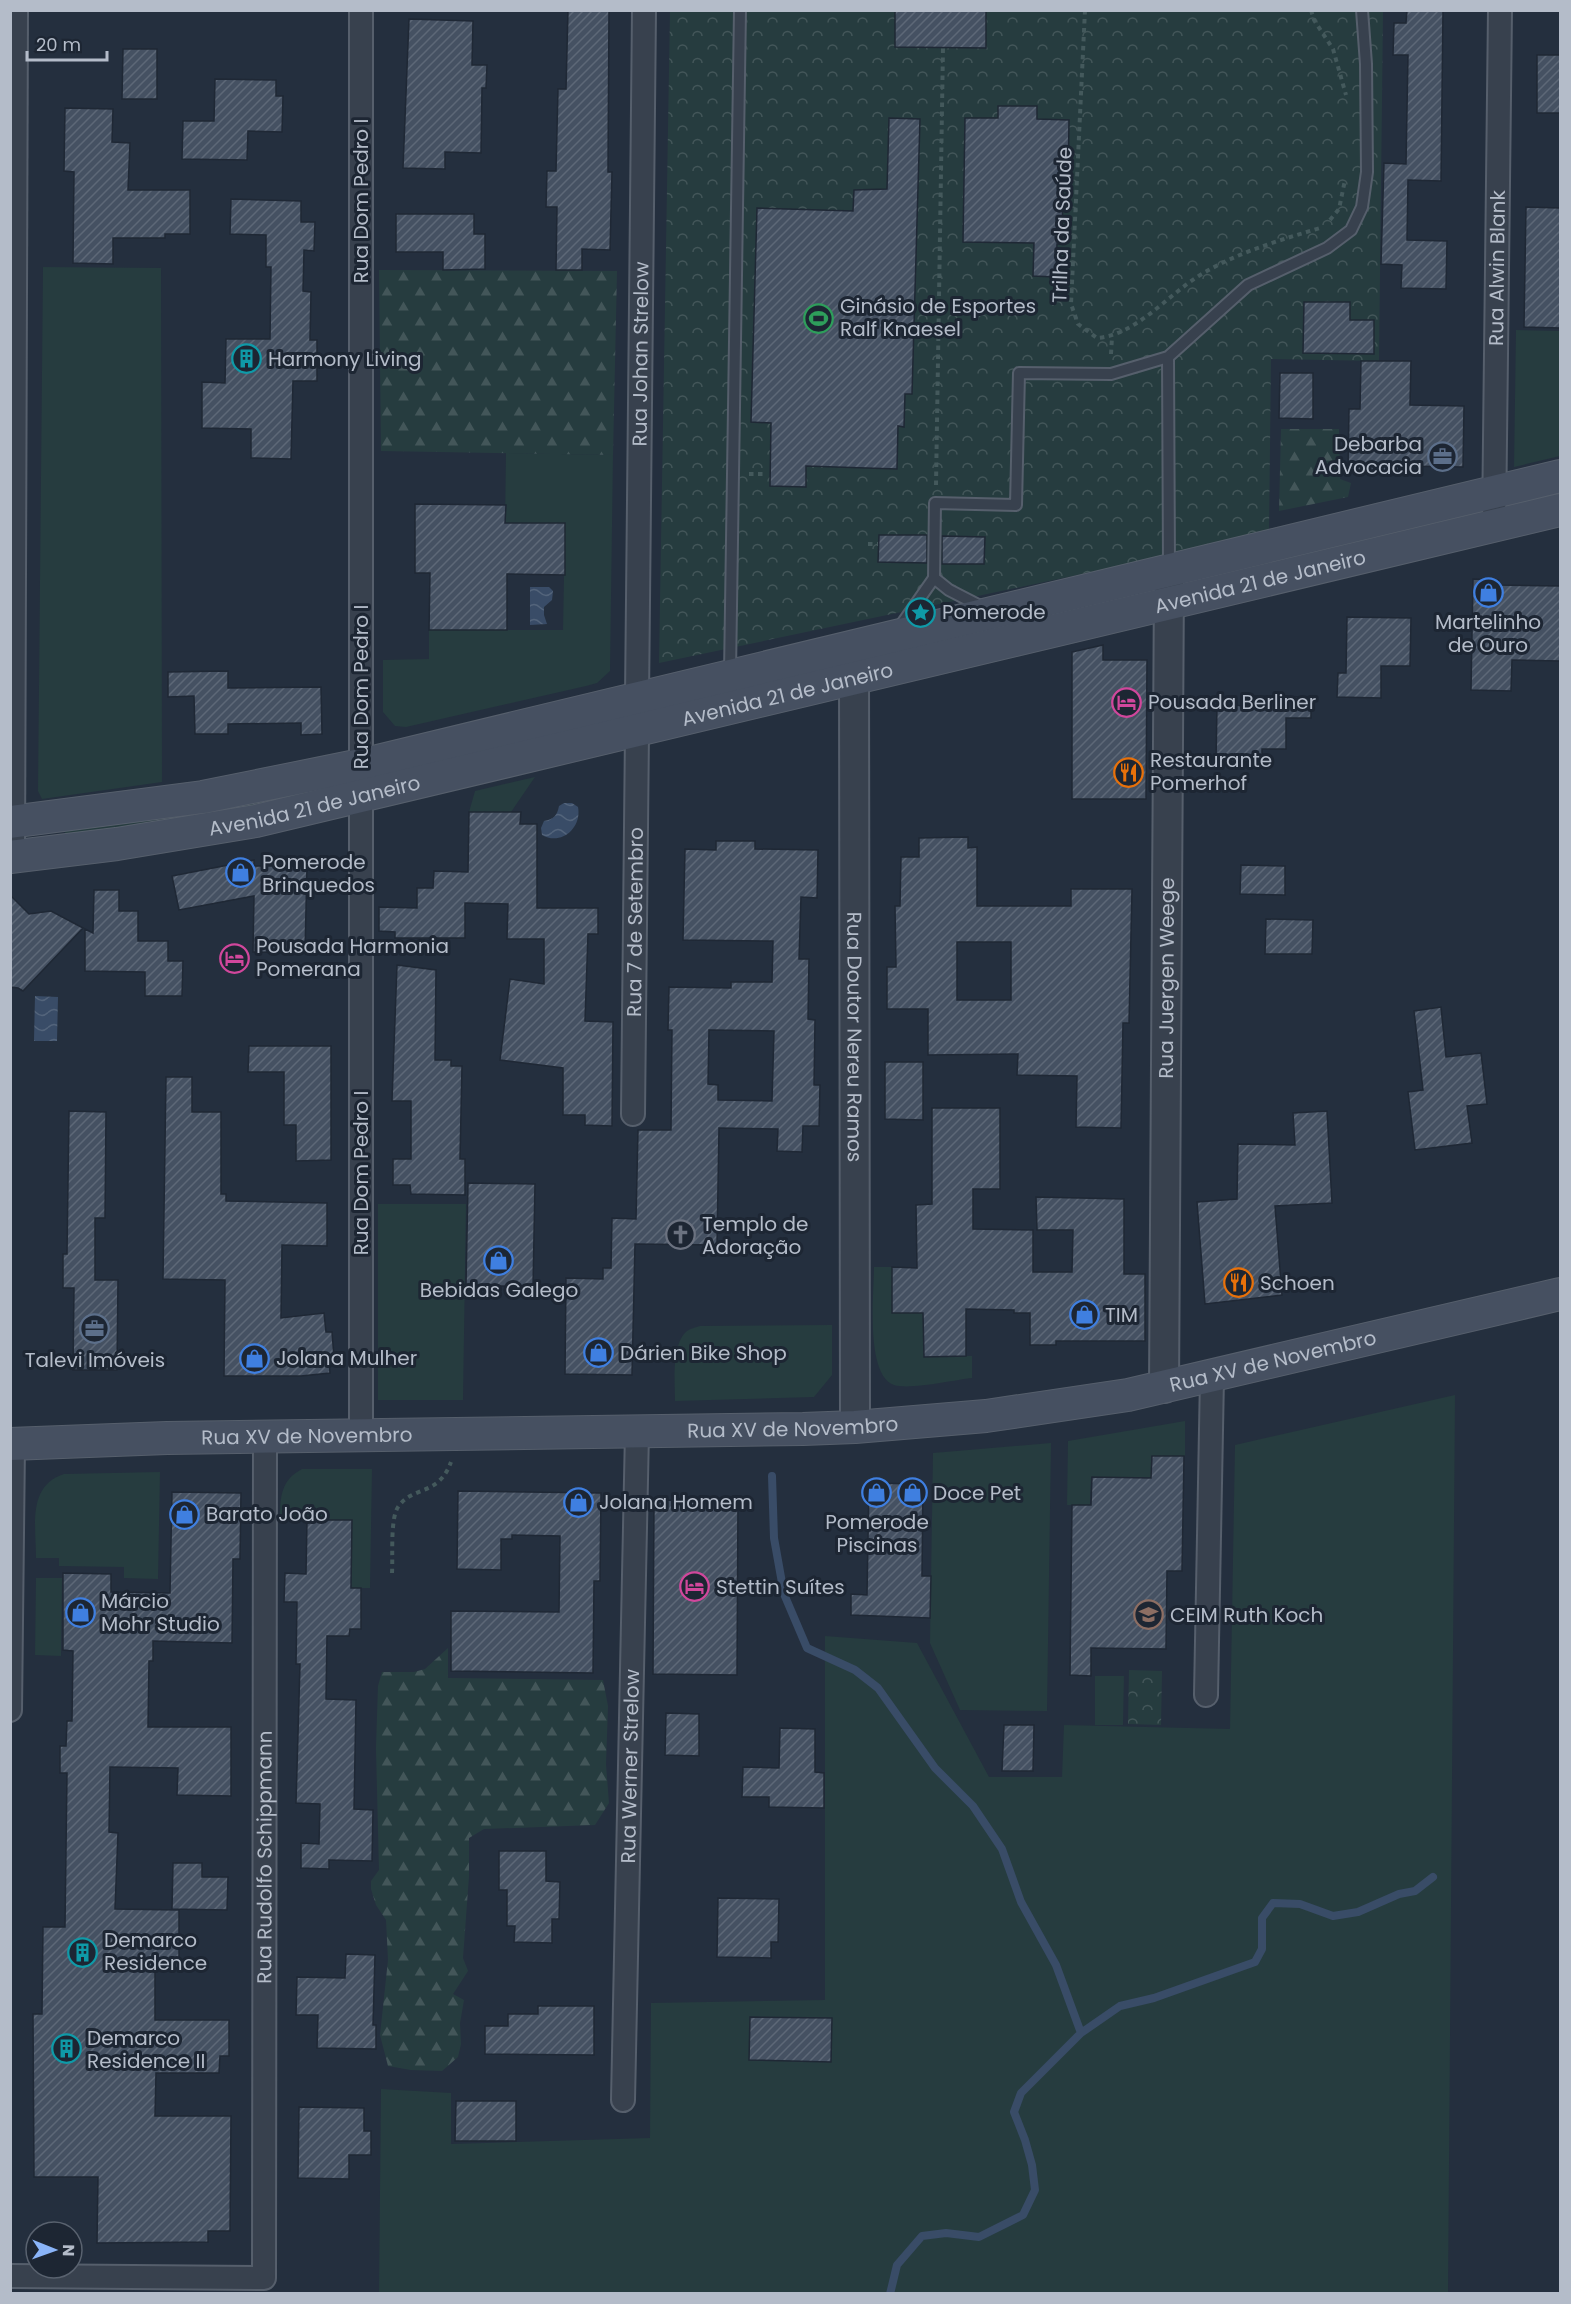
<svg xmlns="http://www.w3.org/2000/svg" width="1571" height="2304" viewBox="0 0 1571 2304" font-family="Poppins,sans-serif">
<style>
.green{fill:#263c3f}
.forest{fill:url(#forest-firs)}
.park{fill:url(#park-crowns)}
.water{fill:url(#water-waves)}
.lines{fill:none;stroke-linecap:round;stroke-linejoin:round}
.stream{stroke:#394c67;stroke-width:8}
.building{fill:url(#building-hatch);stroke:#1f2835;stroke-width:1.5;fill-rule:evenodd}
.service-casing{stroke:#565f6c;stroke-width:14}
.minor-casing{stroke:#565f6c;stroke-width:26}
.tertiary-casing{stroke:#565f6c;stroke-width:32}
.secondary-casing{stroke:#565f6c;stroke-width:34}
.path{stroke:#44595c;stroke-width:4;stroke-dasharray:4.5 4.5;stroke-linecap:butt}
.service{stroke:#38414e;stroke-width:10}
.minor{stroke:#38414e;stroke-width:22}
.tertiary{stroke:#38414e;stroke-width:28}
.secondary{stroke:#465061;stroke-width:32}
.labels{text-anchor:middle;stroke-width:6;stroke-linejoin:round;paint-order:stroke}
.street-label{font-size:20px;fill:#b4bcc9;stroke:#1d2633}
.poi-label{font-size:20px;fill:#b4bcc9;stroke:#1d2633;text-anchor:start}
</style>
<defs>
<pattern id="forest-firs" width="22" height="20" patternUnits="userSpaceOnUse" patternTransform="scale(1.5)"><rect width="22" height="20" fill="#263c3f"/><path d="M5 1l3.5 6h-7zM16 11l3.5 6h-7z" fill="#435659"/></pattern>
<pattern id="park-crowns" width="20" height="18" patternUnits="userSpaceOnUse" patternTransform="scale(1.5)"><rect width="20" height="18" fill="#263c3f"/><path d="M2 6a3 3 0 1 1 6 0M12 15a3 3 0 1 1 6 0" fill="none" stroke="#435659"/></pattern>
<pattern id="water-waves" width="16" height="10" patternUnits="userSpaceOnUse" patternTransform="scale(1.5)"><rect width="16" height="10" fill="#394c67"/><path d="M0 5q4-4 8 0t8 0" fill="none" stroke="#53647b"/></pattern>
<pattern id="building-hatch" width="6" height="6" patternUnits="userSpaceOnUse" patternTransform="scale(1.5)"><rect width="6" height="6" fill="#455162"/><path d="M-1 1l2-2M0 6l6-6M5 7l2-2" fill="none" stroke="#5d6877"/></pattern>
</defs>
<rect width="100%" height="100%" fill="#242f3e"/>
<!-- green -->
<path class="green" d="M43 267 161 268 162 782 42 799 38 791Z
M1516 330 1560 331V456L1514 467Z
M506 453 613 455 610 671 597 683 586 686 406 727 395 726 383 712V660L429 659V630H563L565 523H505Z
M535 777 511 812H469L475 791Z
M295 790 297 799 65 838V829L161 819Z
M378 1204H466L463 1400H378Z
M874 1267H892V1313H923L924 1356H972V1378C954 1380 910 1390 894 1385 865 1375 874 1293 874 1267Z
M832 1325V1375L814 1397 675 1401C675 1383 671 1344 687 1331 690 1329 696 1327 700 1326Z
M1455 1395 1448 2293 379 2294 381 2089 451 2093V2144L650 2138 651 2003 825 2000V1636L917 1643 989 1777H1062L1064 1725 1230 1729 1235 1445Z
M1185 1421V1456H1151V1478L1091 1477 1090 1505H1067L1068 1441Z
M1051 1443 1047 1711 960 1710 930 1643 933 1453Z
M302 1469H372L370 1588H351L352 1520 280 1519C280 1497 281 1480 302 1469Z
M160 1472 158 1579 124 1578V1567L59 1566V1558H36C36 1526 27 1486 64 1474Z
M36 1578H62L61 1656 35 1655Z
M1095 1676H1124L1123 1725H1095Z"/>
<!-- forest -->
<path class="forest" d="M379 270 617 271 613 455 381 451Z
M1281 429H1339L1340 479 1351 483 1348 497 1279 511Z
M448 1648V1678L603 1680 608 1706 606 1764 609 1803 595 1825 484 1829 469 1838V1876L463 1958 468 1971 453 1994 464 2000 460 2023 461 2044 458 2057 442 2071 411 2070 388 2066 380 2035 388 1960 386 1920 376 1905 371 1889V1881L379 1870 376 1748 378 1686 382 1672H414L425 1669Z"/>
<!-- park -->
<path class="park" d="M670 11H1383L1379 361 1271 359 1269 532 1101 570 659 663Z
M1129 1670 1162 1671 1161 1725 1128 1724Z"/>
<!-- water -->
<path class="water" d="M530 587H549L553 591 552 600 544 607V615L547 624 530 625Z
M564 803H572L578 807C582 828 561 846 542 835L541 828 544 821C554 819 557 816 559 806Z
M35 996 58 997 57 1041H34Z"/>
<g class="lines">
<!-- stream -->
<path class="stream" d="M772 1476 774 1538 784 1594 807 1648 855 1670 878 1688 935 1768 973 1806 1002 1849 1021 1902 1056 1965 1081 2033 1021 2093 1014 2112 1025 2140 1032 2165 1035 2190 1023 2215 979 2237 946 2233 922 2236 897 2265 890 2294
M1081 2033 1120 2006 1154 1998 1255 1962 1262 1949V1918L1273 1903 1300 1904 1333 1916 1358 1912 1399 1894 1415 1891 1433 1877"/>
</g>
<!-- building -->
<path class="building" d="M568 10H609L608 172H612L610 250 582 249V270H556L557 207H546L547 171H556L558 89H566Z
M895 10H986V48L895 47Z
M1407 10H1443L1441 181 1408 180 1407 240 1447 241 1446 289 1401 288 1402 265 1381 264 1384 163 1406 164 1408 55H1393L1394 23H1406Z
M409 19 473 21 472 65H487L486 88H482L481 153 445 152V169L403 168Z
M123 49H157V99H122Z
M1537 55H1560V113H1537Z
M215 79 276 80V96H283L282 132 248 131 247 160 182 159 183 121H214Z
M998 106H1037V119L1069 120 1068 187H1063L1062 244H1057L1056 277 1033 276 1034 243 963 242 965 118H998Z
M65 108 113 109 112 142 130 143 128 190H190V234H165V238H113V264L73 263 74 172 64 171Z
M889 118 920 119 912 394H905L904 427 898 426 897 469 806 466V487L770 486 771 423 751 422 757 208 853 211 854 190 887 189Z
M231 199 301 201V222H315L314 251 304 250 303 291 311 292 310 340H317V381H293L291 459 251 458V429L202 428V382L225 383 226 339H270L271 267H266V235L230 234Z
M1526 207 1560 208V328L1524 327Z
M396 214H474V234H485V269L443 270V252H396Z
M1304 302H1350V320H1374V354L1303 353Z
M1361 361H1411L1410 405 1464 406 1463 467 1399 466 1398 473 1348 472 1349 409H1360Z
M1280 373H1313V419L1279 418Z
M415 504 506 505 505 523H565V575L507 574V630H429L430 573H415Z
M879 535H927V563L878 562Z
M942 536 985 537 984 564H942Z
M1473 579 1498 580V585L1560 586V661L1512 660 1511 691 1471 690Z
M1347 617 1411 618 1410 666H1381V698L1337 697 1338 673H1346Z
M1103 645V660H1147L1146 799H1072V652Z
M228 671V688L321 687 322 734 301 735V723L228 724V734H195L194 696 168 697V672Z
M1254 696 1311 697V718H1286V749H1262V762L1216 761 1217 705 1254 706Z
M469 812H521L520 824H537V908H598V934H588L585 1021 613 1022 612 1126 585 1125V1115H563V1068L500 1060 510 979 544 984V939H507L508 904 465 903V938H395V932L379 931V907L417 908V888H433L434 871 468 872Z
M968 837V848L977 847V906H1071V889H1132L1129 1023H1123L1121 1128 1076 1127 1077 1076 1017 1075 1018 1054 928 1055V1009H887V967H896L895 906H900L901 857H919V838ZM957 942H1011V1000H957Z
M716 841H755V849L818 850 817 898 801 897 799 959H809L808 1019 815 1020 814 1085H820L819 1126H803L802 1152 777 1151 778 1129 719 1128 717 1245 635 1244 632 1375 565 1374 566 1278 603 1279V1268H611L612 1218 636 1219 638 1130H671L672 1030H668L669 987 731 988V982H772L773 941 683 940 685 849 716 850ZM709 1030 774 1031 772 1101 718 1100V1085L708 1084Z
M254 860V866H307L305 953 253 952 254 896 179 910 172 876Z
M1241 865 1285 866V895L1240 894Z
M94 890H119V911H138V941H168V961H183L182 996H145V972L85 971V929L93 933Z
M10 895 29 914 51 911 83 928 23 991 18 988 10 987Z
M1266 919 1313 920 1312 954H1265Z
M397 965 436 970 435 1060H451V1066H462L460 1159H465V1195L411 1194 410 1185H393V1159H411V1101H392Z
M1441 1007 1446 1057 1481 1053 1487 1104 1467 1106 1472 1143 1415 1150 1408 1092 1423 1090 1414 1011Z
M249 1046H331V1160L296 1161V1125H284V1072H248Z
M885 1062H923V1120L885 1119Z
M166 1077H192V1112H221V1194H226V1201L327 1203V1246L282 1245 281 1318 324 1313 326 1332H332L334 1357 329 1358 330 1373 301 1376H224L225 1280 163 1279Z
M932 1108H1000V1189H973V1229L1033 1230V1272H1072L1073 1230H1037L1036 1197 1124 1199V1274H1145V1341H1056V1345H1030V1313H1014V1310L966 1309V1356L924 1357 923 1313H892V1267L917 1268 916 1205 932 1204Z
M69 1111 106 1112 105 1218H95V1280H118L117 1370H73L74 1288H63V1254H67Z
M1327 1111 1332 1203 1275 1206 1282 1295 1205 1304 1197 1202 1237 1199 1238 1144 1295 1145 1293 1113Z
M468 1183 535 1184 533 1287 466 1285Z
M1152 1456H1184L1182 1571H1167L1166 1649 1091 1648V1676L1070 1675 1072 1505H1091L1092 1477 1151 1478Z
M869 1483 923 1484 922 1576H931L930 1618 851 1615V1594L867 1595Z
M458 1491 601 1493 600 1581H594L593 1673 451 1671V1611L559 1612 560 1536 512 1535V1539H501V1570L457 1569Z
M172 1492 241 1493 240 1559H233L232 1643 153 1641V1661H149L148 1727H231V1796L177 1795 178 1768 110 1767 109 1832 118 1833 115 1909 179 1910V1968H155V2020H229V2056H220L219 2073H156L155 2116H231L230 2231H208V2242L97 2243 98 2177H34L33 2014H42L43 1927H65L67 1773H60V1746H66L67 1721H72L73 1651 63 1650V1573L111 1574V1592L170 1593Z
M654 1500 738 1501 737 1675 653 1674Z
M307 1520H352L351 1588H361V1629H350L349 1636H327L326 1699 356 1700 354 1809 373 1810 372 1861 329 1860V1869L301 1868V1843L319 1844 320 1804 296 1803 300 1664H296L297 1602H284L285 1573 306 1574Z
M666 1713 699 1714V1756L665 1755Z
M1004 1725H1034L1033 1771H1002Z
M780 1728 815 1729V1772L824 1773V1808L769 1807V1797H742L743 1767 779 1768Z
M499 1851H546V1881L560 1882 559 1919H552V1943L514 1942 515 1926H507V1890H499Z
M173 1863H202V1877H228L227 1910 172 1909Z
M718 1898 779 1899 778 1942H771V1958L717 1957Z
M346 1954 375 1955 373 2025H376V2049L317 2048 318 2015H296L297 1977 345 1978Z
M538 2006H594V2055L485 2054V2026H508V2014H538Z
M750 2017 832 2018 831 2062 749 2060Z
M456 2101H516V2141H455Z
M299 2107 364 2108V2131H371V2155H349V2179L298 2178Z"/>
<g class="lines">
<defs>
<path id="service" d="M1169 567 1168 357 1248 285 1327 248 1351 230 1362 207 1367 172 1366 64 1362 10
M934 578 935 503 1016 505 1019 373 1111 374 1168 357
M899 628 934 578 949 590 982 607
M730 673 740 10"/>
<g id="minor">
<path d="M361 10V1435"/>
<path id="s1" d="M1494 526 1500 10"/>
<path id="s2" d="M637 698 644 10"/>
<path d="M13 857 16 10"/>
<path id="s3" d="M633 1114 637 732"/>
<path d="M1206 1695 1212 1377"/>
<path d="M10 1710 13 1444"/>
<path id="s4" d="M623 2100 637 1432"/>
<path id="s5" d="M10 2276 264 2278 265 1437"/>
</g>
<g id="tertiary">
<path id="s6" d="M854 657 855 1427"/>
<path id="s7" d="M1164 1388 1169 580"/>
</g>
<g id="secondary">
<path d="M10 822 203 797 361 765 1560 476"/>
<path id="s8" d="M10 857 117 844 256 821 1560 510"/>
<path id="s9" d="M10 1444 167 1438 803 1429 855 1427 986 1416 1128 1395 1560 1294"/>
</g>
</defs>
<!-- service casing -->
<use href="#service" class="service-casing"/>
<!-- minor casing -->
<use href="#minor" class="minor-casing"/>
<!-- tertiary casing -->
<use href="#tertiary" class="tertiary-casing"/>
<!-- secondary casing -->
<use href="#secondary" class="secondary-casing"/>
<!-- path -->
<path class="path" d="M1085 10 1071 304 1078 324 1097 338C1135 335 1165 298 1197 277 1235 253 1277 241 1320 228
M1311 10 1314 20 1333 49 1346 95
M1330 220 1339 209 1345 180
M1111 354 1112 337
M749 474H766
M936 485 943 47
M868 544H878
M392 1573C393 1557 390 1519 398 1507 413 1485 438 1497 451 1462"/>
<!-- service -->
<use href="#service" class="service"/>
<!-- minor -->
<use href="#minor" class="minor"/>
<!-- tertiary -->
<use href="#tertiary" class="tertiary"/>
<!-- secondary -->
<use href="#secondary" class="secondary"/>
</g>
<!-- icons -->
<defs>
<symbol id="stadium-ring" viewBox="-11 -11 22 22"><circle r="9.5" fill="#1d2633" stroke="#2e9e5b" stroke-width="1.5"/><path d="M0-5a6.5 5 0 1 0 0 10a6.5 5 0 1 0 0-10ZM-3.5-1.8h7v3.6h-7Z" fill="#2e9e5b"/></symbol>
<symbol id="building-ring" viewBox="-11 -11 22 22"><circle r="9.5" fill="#1d2633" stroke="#0f9aa8" stroke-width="1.5"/><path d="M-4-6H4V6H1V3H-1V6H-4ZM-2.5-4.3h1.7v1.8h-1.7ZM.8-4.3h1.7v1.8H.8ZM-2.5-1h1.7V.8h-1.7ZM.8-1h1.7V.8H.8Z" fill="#0f9aa8"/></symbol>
<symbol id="office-ring" viewBox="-11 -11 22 22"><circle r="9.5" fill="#1d2633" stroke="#5c6f8a" stroke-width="1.5"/><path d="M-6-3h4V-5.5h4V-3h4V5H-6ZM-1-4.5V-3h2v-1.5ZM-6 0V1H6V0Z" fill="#5c6f8a"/></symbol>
<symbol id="shop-ring" viewBox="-11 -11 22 22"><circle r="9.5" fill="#1d2633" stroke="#3f7fe0" stroke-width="1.5"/><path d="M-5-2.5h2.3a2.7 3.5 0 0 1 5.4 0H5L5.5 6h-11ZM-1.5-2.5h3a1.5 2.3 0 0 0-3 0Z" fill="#3f7fe0"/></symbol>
<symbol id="sight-ring" viewBox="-11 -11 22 22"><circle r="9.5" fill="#1d2633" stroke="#0f9aa8" stroke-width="1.5"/><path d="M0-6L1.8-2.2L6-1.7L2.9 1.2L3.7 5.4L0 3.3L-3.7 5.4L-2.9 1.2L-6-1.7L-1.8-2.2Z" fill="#0f9aa8"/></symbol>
<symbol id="hotel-ring" viewBox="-11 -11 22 22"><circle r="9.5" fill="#1d2633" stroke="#d1479c" stroke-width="1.5"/><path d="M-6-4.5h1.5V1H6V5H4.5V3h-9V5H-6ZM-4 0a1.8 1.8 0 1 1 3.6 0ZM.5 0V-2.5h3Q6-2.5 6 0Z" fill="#d1479c"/></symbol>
<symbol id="restaurant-ring" viewBox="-11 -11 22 22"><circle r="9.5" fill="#1d2633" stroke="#e8710a" stroke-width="1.5"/><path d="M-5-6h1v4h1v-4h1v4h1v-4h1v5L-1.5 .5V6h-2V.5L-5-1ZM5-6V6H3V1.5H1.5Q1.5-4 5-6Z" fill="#e8710a"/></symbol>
<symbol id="church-ring" viewBox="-11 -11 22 22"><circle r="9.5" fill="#1d2633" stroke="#6b7280" stroke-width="1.5"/><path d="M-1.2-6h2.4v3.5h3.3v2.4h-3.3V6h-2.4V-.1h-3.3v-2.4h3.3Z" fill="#6b7280"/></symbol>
<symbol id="school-ring" viewBox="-11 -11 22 22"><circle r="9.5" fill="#1d2633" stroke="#8d6e63" stroke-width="1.5"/><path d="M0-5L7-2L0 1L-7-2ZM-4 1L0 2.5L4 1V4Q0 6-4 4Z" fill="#8d6e63"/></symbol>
</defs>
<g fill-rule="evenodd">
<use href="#stadium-ring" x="802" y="302" width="33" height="33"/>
<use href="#building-ring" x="230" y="342" width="33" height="33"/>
<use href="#office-ring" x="1426" y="440" width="33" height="33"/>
<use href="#shop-ring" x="1472" y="576" width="33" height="33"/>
<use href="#sight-ring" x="904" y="596" width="33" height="33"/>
<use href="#hotel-ring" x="1110" y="686" width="33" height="33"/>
<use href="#restaurant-ring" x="1112" y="756" width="33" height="33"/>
<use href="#shop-ring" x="224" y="856" width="33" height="33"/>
<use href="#hotel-ring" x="218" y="942" width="33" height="33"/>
<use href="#church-ring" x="664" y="1218" width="33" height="33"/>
<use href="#shop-ring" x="482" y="1244" width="33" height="33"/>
<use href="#restaurant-ring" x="1222" y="1266" width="33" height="33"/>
<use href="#shop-ring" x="1068" y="1298" width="33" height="33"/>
<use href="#office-ring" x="78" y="1312" width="33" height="33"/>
<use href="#shop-ring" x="582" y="1336" width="33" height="33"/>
<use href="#shop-ring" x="238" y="1342" width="33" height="33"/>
<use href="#shop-ring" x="860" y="1476" width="33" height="33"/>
<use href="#shop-ring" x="896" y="1476" width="33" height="33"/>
<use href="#shop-ring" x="562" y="1486" width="33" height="33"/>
<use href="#shop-ring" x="168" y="1498" width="33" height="33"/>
<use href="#hotel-ring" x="678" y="1570" width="33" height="33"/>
<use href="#shop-ring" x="64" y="1596" width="33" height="33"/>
<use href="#school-ring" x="1132" y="1598" width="33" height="33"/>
<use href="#building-ring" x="66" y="1936" width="33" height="33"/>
<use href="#building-ring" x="50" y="2032" width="33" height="33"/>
</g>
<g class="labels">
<!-- street labels -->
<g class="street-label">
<text transform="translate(361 201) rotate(-90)" y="7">Rua Dom Pedro I</text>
<text transform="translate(1062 225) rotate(-88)" y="7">Trilha da Saúde</text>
<text dy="7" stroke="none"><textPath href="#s1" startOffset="258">Rua Alwin Blank</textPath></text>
<text dy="7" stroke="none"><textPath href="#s2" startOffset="344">Rua Johan Strelow</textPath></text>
<text dy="7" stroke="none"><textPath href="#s8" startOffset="1281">Avenida 21 de Janeiro</textPath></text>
<text transform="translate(361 687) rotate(-90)" y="7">Rua Dom Pedro I</text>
<text dy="7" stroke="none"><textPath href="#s8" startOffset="795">Avenida 21 de Janeiro</textPath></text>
<text dy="7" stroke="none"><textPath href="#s8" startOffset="309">Avenida 21 de Janeiro</textPath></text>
<text dy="7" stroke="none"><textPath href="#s3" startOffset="192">Rua 7 de Setembro</textPath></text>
<text dy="7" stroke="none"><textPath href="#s7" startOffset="410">Rua Juergen Weege</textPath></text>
<text dy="7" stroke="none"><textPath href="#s6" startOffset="380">Rua Doutor Nereu Ramos</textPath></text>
<text transform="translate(361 1173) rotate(-90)" y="7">Rua Dom Pedro I</text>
<text dy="7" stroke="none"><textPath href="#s9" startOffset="1269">Rua XV de Novembro</textPath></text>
<text dy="7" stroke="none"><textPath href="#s9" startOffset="783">Rua XV de Novembro</textPath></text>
<text dy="7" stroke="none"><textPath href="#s9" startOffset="297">Rua XV de Novembro</textPath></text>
<text dy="7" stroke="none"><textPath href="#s4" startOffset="334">Rua Werner Strelow</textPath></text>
<text dy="7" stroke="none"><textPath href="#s5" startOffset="675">Rua Rudolfo Schippmann</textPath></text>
</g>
<!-- poi labels -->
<g class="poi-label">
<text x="840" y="313">Ginásio de Esportes<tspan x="840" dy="23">Ralf Knaesel</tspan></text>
<text x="268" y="366">Harmony Living</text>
<text x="1422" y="451" text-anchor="end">Debarba<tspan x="1422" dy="23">Advocacia</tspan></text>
<text x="942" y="619">Pomerode</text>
<text x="1488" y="629" text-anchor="middle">Martelinho<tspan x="1488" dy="23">de Ouro</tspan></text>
<text x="1148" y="709">Pousada Berliner</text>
<text x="1150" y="767">Restaurante<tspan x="1150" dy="23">Pomerhof</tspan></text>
<text x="262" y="869">Pomerode<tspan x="262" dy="23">Brinquedos</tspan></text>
<text x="256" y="953">Pousada Harmonia<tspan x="256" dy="23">Pomerana</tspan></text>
<text x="702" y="1231">Templo de<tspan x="702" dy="23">Adoração</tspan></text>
<text x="1260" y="1290">Schoen</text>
<text x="499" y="1297" text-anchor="middle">Bebidas Galego</text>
<text x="1105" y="1322">TIM</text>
<text x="620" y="1360">Dárien Bike Shop</text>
<text x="276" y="1365">Jolana Mulher</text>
<text x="95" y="1367" text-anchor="middle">Talevi Imóveis</text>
<text x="933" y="1500">Doce Pet</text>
<text x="599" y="1509">Jolana Homem</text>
<text x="206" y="1521">Barato João</text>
<text x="877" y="1529" text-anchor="middle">Pomerode<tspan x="877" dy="23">Piscinas</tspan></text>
<text x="716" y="1594">Stettin Suítes</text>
<text x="101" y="1608">Márcio<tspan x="101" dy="23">Mohr Studio</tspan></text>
<text x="1170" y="1622">CEIM Ruth Koch</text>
<text x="104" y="1947">Demarco<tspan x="104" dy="23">Residence</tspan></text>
<text x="87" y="2045">Demarco<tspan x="87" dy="23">Residence II</tspan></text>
</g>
</g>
<!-- border -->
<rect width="1571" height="2304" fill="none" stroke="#b4bcc9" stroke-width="24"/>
<!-- north arrow -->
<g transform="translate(54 2250) rotate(91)"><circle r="28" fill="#1d2633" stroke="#59626f" stroke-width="1.5"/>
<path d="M0-4.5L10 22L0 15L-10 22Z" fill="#8ab4f8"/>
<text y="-9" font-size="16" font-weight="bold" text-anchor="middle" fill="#b4bcc9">N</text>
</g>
<!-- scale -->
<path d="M27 51v9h80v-9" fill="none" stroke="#b4bcc9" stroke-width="3"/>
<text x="36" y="51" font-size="18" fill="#b4bcc9" stroke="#1d2633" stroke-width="4.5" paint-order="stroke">20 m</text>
</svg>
